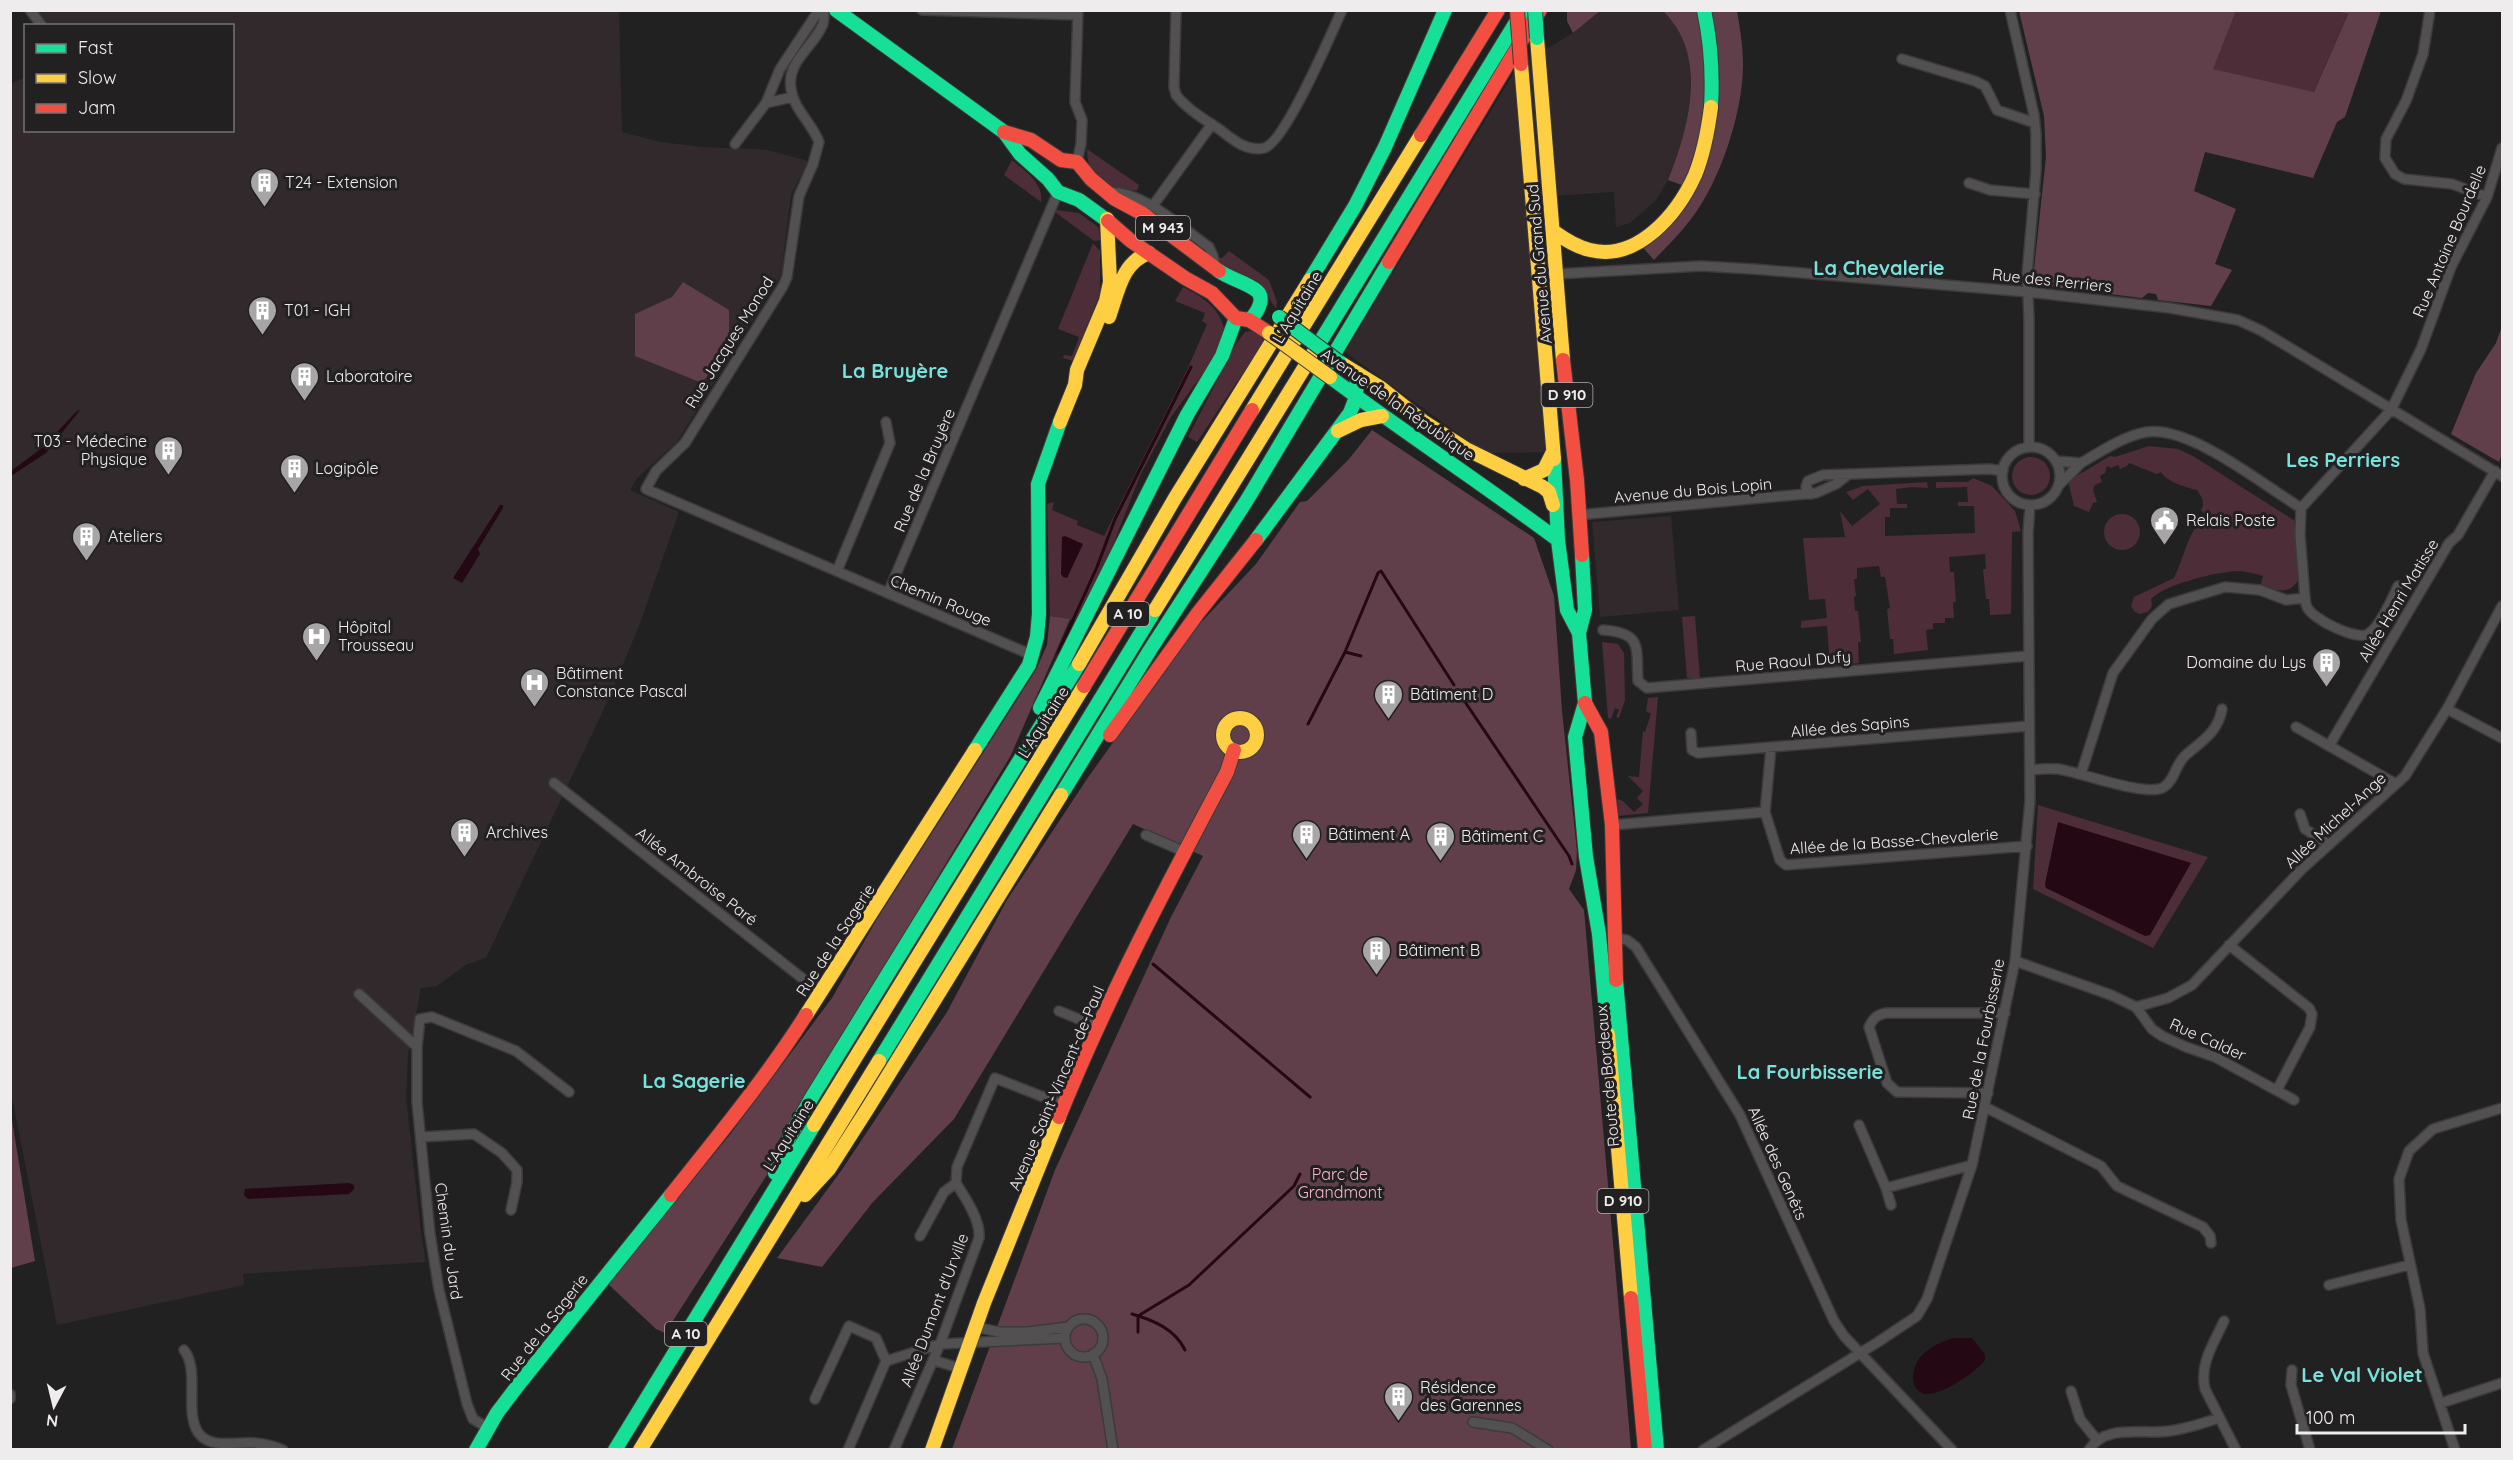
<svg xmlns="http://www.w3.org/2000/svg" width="2513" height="1460" viewBox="0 0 2513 1460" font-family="Quicksand,sans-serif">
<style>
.built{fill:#31292c}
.green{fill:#4c2d38}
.forest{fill:#603f4b}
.water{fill:#240813}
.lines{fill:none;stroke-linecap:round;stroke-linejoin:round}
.stream{stroke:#240813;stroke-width:3}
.street-casing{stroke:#3c3b3b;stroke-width:12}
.fast-casing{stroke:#3c3b3b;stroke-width:16}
.slow-casing{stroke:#3c3b3b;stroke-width:16}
.jam-casing{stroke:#3c3b3b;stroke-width:16}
.street{stroke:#525051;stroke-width:9}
.fast{stroke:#16e098;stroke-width:14}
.slow{stroke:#ffcf43;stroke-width:14}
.jam{stroke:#f24e42;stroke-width:14}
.fast-bridge-casing{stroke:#3c3b3b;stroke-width:16;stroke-linecap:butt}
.slow-bridge-casing{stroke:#3c3b3b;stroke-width:16;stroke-linecap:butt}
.jam-bridge-casing{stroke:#3c3b3b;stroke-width:16;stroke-linecap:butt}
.fast-bridge{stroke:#16e098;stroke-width:14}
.slow-bridge{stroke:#ffcf43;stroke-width:14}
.jam-bridge{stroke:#f24e42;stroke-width:14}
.labels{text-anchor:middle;stroke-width:6;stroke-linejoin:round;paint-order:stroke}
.shield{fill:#232021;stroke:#b2afb0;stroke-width:1.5}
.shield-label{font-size:15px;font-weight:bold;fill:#efeced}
.poi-label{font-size:16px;fill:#efeced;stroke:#232021;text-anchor:start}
.street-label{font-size:16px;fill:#efeced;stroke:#232021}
.park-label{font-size:16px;fill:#fdb6cf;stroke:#232021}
.quarter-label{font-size:20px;font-weight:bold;fill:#77e2db;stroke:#232021}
</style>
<rect width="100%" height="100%" fill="#222121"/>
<!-- built -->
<path class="built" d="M31 11H619L622 132 661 142 703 147 767 150 808 161 791 195 781 275 677 442 637 478 630 490 679 512 639 626 609 698 486 958 467 964 437 986 421 988 408 1055 406 1097 421 1233 426 1262 243 1274 244 1285 57 1325 10 1087V84L25 77 26 130H232V26L42 25Z
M1600 11H1663L1678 27 1689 57 1691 89 1689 111 1685 134 1668 180 1656 200 1630 223 1616 227 1614 192 1534 197 1553 452 1485 453 1345 352 1518 66 1573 33Z
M1671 516 1679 610 1600 617 1592 522Z"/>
<!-- green -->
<path class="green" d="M2337 10 2348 13 2314 92 2212 69 2236 11Z
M1087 149 1139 185 1137 191C1127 188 1114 190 1104 186 1092 181 1087 161 1087 149Z
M1012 160C1025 171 1044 183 1041 202L1004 175Z
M1056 210 1079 213 1098 227 1101 240 1094 241 1055 212Z
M1093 243 1100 251V294L1073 361 1063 358 1064 355 1072 356 1079 337 1058 329Z
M1229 251 1269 280 1277 302 1276 308C1269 302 1268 291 1261 284 1252 276 1232 273 1220 269L1218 258H1222Z
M1183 287C1201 296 1219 307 1224 328H1226L1212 361 1171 417 1140 476 1109 555 1080 621 1050 616 1047 504 1054 502 1052 510 1078 521 1077 525 1104 536 1187 370 1207 324 1202 321 1205 313 1175 301Z
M1253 331 1265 340 1197 442 1188 437 1236 344 1245 332Z
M2149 446 2178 449 2193 456 2295 521 2299 579C2289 596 2276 591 2261 584L2263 576C2254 573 2245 571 2235 571 2214 573 2166 584 2151 599L2152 606 2148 612 2139 614 2134 611 2131 606 2134 597 2174 578C2182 561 2186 543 2195 528H2205L2208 519 2201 510C2206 503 2201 496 2197 490 2184 487 2167 482 2161 472L2157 474 2129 463 2127 466 2120 469 2118 465 2111 468 2107 466 2105 473 2100 476 2102 482 2095 485 2093 490 2097 502 2093 503 2089 512 2074 506 2068 481 2110 456 2115 457Z
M2012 476a19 19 0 1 1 38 0a19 19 0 1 1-38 0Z
M1973 478 1992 486 2015 511 2021 531 2012 532 2011 614 1990 615 1989 599H1986L1983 569H1986L1985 554 1949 557 1950 572H1954L1956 602H1953L1954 618H1945V623H1933V629L1926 630 1928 650 1894 654 1893 639H1890L1887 609 1890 608 1885 577H1881L1879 566 1857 568V579H1854L1856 596 1854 597 1855 611H1858L1861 642H1858L1859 663 1830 667 1827 626 1801 628V621L1827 618 1825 599 1809 600 1803 538 1845 537 1840 511 1852 526 1880 504 1868 489 1853 500 1846 492 1863 486 1927 482 1928 488 1913 487 1896 489 1897 504H1907V508H1890V517H1885V536L1975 533 1974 506H1958V502H1968L1967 487 1936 488V482H1968Z
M2104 532a18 18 0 1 1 36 0a18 18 0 1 1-36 0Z
M1695 616 1700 678H1687L1682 617Z
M1602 642 1618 644 1624 653 1625 700 1619 718 1616 717 1619 710 1615 708 1611 719 1608 718Z
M1658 697 1648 813 1618 816 1617 799 1623 801 1634 812 1643 804 1637 798 1643 791 1628 776 1639 777 1643 731 1645 732 1651 714 1646 711 1648 698Z
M2038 805 2208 857 2153 948 2033 889Z"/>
<!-- forest -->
<path class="forest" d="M1567 11V10L1600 11 1573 33 1567 21Z
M1663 11H1737C1740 28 1743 47 1743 65 1743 112 1720 182 1691 219 1680 234 1666 247 1654 260L1638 242 1687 187 1668 180C1689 128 1709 55 1663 11Z
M2019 11H2236L2213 69 2314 92 2348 14 2337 11H2381L2345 117 2337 122 2313 178 2205 152 2194 191 2236 209 2215 264 2232 270 2211 306 2158 300 2156 294 2148 293 2142 298 2037 285 2033 279 2046 157 2044 116Z
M683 282 729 310V346L702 383 635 356V314L672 297Z
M2502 326V454L2499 462 2451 434 2476 373 2496 343Z
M1372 430 1534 538 1554 596 1562 711 1577 851 1576 870 1569 889 1584 910 1631 1449H952L1055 1170 1171 917 1203 856 1133 824 954 1119 873 1202 822 1267 777 1258 841 1171 947 1012 1007 900 1089 776 1193 631 1256 564 1300 502 1307 501 1349 459Z
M1050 616 1070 619 1011 755 924 900 781 1153 665 1333 656 1329 607 1283 729 1136 832 998 877 919 1036 670 1047 645Z
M11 1114 35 1261 11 1268H10Z"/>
<!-- water -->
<path class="water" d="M80 410 46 453 11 476V471L42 448 76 412Z
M500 505H503V508L478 549 480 554 462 583 453 578Z
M1065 536 1083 544 1067 578 1063 577 1061 574 1062 537Z
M2058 822 2191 863 2150 935 2145 936 2046 888 2045 884Z
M349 1183 354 1185V1189L349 1194 248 1199 244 1195 245 1189Z
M1953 1338H1972L1985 1355V1360C1977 1372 1935 1400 1922 1393 1916 1390 1913 1384 1913 1378 1914 1354 1933 1345 1953 1338Z"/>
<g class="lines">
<!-- stream -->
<path class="stream" d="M1345 652 1378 573 1381 571 1454 685
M1058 653 1097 567 1115 519 1191 367
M1459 693 1569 856 1572 864
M1308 724 1345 652 1361 656
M1153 964 1310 1097
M1132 1314C1153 1320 1175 1329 1185 1350
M1138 1332V1316L1189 1285 1294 1186 1300 1174"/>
<defs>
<path id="street" d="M30 10 42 26
M824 10C824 14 824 21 823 24 814 47 786 61 791 89 794 110 812 123 819 142L813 164 799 196 787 277 783 286 685 443 656 471 646 489 1034 656
M922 10 1078 15
M1176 10 1174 87 1176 95C1187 109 1204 119 1219 129 1232 139 1246 152 1264 148 1285 143 1331 34 1342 10
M2010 10 2034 115 2036 134V171L2027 275 2029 318V447
M2430 10 2423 54 2406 101 2386 139 2385 158 2395 174 2404 179 2452 184 2487 197
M1902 59 1975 81 1985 86 1997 110 2035 123
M766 103 793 97
M735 144 766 103 780 69 819 10
M1077 162 1081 144 1082 120 1075 102 1078 10
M1969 183 1990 190 2035 194
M1108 192C1144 191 1180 227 1209 247L1213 256 1215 267
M1152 207 1212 124
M1556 274 1701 266 1753 269 2028 292 2170 308 2238 320 2262 331 2502 476
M2002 476a29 29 0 1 1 58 0a29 29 0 1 1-58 0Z
M2056 461 2081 463 2059 485
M2081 463C2102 451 2123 436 2147 432 2191 426 2263 485 2301 508
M1811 494 1806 487 1808 481 1823 475 1989 469 2003 471
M1578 515 1816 493 1836 484 1849 474
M837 571 890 443 886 422
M888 593 1058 192
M2305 598C2306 601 2305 604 2307 607 2312 619 2357 641 2368 634 2380 627 2392 599 2398 586
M1603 630C1643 633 1636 647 1638 681L1647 688 2028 656
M2447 709 2502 738
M2296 727 2396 784
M1691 733 1692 750 1698 753 2029 726
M2329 746 2449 543 2458 535 2495 471
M1771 748 1765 812 1780 860 1786 865 2027 846
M2030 770C2039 769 2048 768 2058 769 2080 772 2148 798 2164 787 2176 779 2175 763 2187 754 2203 740 2218 732 2222 709
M2081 774 2113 673 2152 619 2169 604 2225 587 2260 590 2286 600 2305 598 2300 535 2301 508 2391 410 2421 349 2451 267 2487 197 2502 148
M554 783 821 993
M2300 814 2305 829 2329 845
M1612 825 1765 812
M1146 835 1185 852
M1615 938 1627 940 1636 947 1740 1115 1834 1321 1844 1336 1952 1450
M2229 945 2309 1008 2312 1014 2310 1027 2277 1090
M2015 961 2111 995 2136 1007 2152 1029 2162 1036 2186 1047 2215 1057 2294 1100
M359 994 417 1047
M2136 1007 2168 998 2192 985 2302 869 2405 776 2447 709 2502 606
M1059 1011 1098 1027
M1988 1093 1897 1092 1887 1083 1869 1027C1873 1018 1877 1015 1886 1013H2005
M1985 1107 2101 1166 2117 1186 2203 1227 2210 1236 2211 1243
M1859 1125 1886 1188 1972 1165
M421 1137 474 1134 502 1153 517 1170V1182L511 1210
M1886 1188 1891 1205
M920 1236 944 1192 956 1183 957 1167 995 1078 1064 1105
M2329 1285 2409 1265
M1065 1338a19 19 0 1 1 38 0a19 19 0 1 1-38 0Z
M2224 1321C2214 1343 2199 1364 2205 1389L2236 1450
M976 1327 999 1332H1028L1068 1327
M184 1350C201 1371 182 1417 201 1436 215 1449 238 1441 255 1443 265 1444 274 1446 283 1450
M1093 1354 1102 1379 1113 1450
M933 1360 959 1368
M2292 1370 2291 1385 2310 1450
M2071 1391 2080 1419 2097 1440
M10 1394V1399
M815 1399 849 1326 876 1338 886 1361
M2441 1403 2502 1383
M1473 1422 1512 1428 1548 1450
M488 1428 473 1419 467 1404 439 1290 430 1234 417 1102V1047L420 1019 432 1017 516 1051 569 1092
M848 1450 886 1361 940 1344 1065 1338
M894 1450 940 1344 979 1238C981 1221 965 1197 956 1183
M1703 1450 1878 1342 1917 1316 1927 1299 1972 1165 2015 961 2030 801 2028 533 2030 505
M2089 1450C2105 1423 2143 1435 2169 1431 2186 1429 2203 1423 2219 1418
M2455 1450 2423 1353 2420 1309 2401 1220 2399 1179 2409 1151 2433 1129 2502 1108"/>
<path id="fast" d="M836 10 1004 132 1020 154 1048 179 1058 192 1079 200 1108 221
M1704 10C1711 43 1713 73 1711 107
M1219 271C1230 279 1248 283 1257 291 1266 299 1256 315 1249 320
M1310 280 1355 206 1385 147 1445 10
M1317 347 1523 11
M1330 377C1405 433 1483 484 1558 540
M1554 459 1558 540 1567 610 1579 633
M1256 540 1350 413 1356 397 1357 373
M1582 555 1585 610 1579 633 1585 703 1575 737 1586 857 1599 934 1608 1034
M1040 708 1187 415 1222 356 1236 318
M975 750 1029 665 1037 637 1039 614 1038 484 1060 422
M1061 795 1150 650 1247 500 1389 262
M1616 980 1657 1450
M879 1061 1155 610
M775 1173 789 1138 812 1097 1079 664
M476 1450 497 1413 519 1384 671 1195
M615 1450 814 1125"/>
<path id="slow" d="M1537 38 1563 360
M1521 64 1554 459
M1553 231C1564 239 1576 247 1590 250 1638 262 1678 213 1695 175 1704 153 1708 130 1711 107
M1109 317C1118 292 1122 262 1149 253
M1339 362 1381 388 1424 422 1466 449 1543 487 1549 492 1553 505
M1252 410 1421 135
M1060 422 1075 385 1077 370 1106 301 1110 282 1107 219
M1338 431 1361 420 1382 416
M1524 479 1544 470 1553 452
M1155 610 1317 347
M1079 664 1175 498 1310 280
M1223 735a17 17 0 1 1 34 0a17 17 0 1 1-34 0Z
M806 1015 975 750
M1608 1034 1631 1298
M814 1125 1084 686
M805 1195 829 1169 868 1108 1061 795
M640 1450 879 1061
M932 1450 984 1303 1059 1117"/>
<path id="jam" d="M1004 132 1031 140 1061 160 1077 162 1091 179 1115 199 1143 214 1219 271
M1421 135 1498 10
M1108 221 1131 241 1185 278 1212 293 1236 318 1249 320 1269 333
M1389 262 1540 10
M1563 360 1577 480 1582 555
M1084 686 1252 410
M1585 703 1601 732 1612 825 1616 980
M1110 735 1198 613 1256 540
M1059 1117C1107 998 1167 885 1227 772L1234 750
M671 1195C718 1136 766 1078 806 1015
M1631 1298 1645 1450"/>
</defs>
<!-- street casing -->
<use href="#street" class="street-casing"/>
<!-- fast casing -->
<use href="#fast" class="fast-casing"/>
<!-- slow casing -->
<use href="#slow" class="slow-casing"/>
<!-- jam casing -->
<use href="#jam" class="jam-casing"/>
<!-- street -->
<use href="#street" class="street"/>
<!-- fast -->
<use href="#fast" class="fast"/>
<!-- slow -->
<use href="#slow" class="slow"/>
<!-- jam -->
<use href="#jam" class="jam"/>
<defs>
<path id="fast-bridge" d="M1535 10 1537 38
M1279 317 1339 362"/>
<path id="slow-bridge" d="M1269 333 1330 377"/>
<path id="jam-bridge" d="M1517 10 1521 64"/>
</defs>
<!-- fast-bridge casing -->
<use href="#fast-bridge" class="fast-bridge-casing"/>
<!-- slow-bridge casing -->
<use href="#slow-bridge" class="slow-bridge-casing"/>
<!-- jam-bridge casing -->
<use href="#jam-bridge" class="jam-bridge-casing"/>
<!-- fast-bridge -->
<use href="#fast-bridge" class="fast-bridge"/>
<!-- slow-bridge -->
<use href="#slow-bridge" class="slow-bridge"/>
<!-- jam-bridge -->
<use href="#jam-bridge" class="jam-bridge"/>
</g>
<!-- icons -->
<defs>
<symbol id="building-pin" viewBox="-11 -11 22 30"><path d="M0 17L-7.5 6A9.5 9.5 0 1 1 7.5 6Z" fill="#a7a5a6" stroke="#232021"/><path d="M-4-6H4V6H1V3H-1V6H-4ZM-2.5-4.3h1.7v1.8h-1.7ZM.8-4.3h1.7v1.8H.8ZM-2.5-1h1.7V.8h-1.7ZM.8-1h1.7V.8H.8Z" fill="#fff"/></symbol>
<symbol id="civic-pin" viewBox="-11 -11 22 30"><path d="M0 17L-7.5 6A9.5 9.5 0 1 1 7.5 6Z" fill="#a7a5a6" stroke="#232021"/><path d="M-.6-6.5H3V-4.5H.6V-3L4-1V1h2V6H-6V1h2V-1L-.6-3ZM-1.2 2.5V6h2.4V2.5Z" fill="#fff"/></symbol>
<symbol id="hospital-pin" viewBox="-11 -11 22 30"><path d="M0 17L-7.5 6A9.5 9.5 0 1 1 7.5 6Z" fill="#a7a5a6" stroke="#232021"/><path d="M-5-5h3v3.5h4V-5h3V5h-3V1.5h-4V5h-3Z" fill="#fff"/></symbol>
</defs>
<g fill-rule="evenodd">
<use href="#building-pin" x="248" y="166" width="33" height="45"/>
<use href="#building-pin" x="246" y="294" width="33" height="45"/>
<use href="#building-pin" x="288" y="360" width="33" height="45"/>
<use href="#building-pin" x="152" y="434" width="33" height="45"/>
<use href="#building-pin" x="278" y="452" width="33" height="45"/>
<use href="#civic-pin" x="2148" y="504" width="33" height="45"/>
<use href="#building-pin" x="70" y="520" width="33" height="45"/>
<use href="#hospital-pin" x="300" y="620" width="33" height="45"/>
<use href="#building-pin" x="2310" y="646" width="33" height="45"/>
<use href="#hospital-pin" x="518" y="666" width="33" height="45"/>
<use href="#building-pin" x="1372" y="678" width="33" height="45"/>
<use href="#building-pin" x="448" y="816" width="33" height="45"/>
<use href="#building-pin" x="1290" y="818" width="33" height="45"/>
<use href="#building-pin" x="1424" y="820" width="33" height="45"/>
<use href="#building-pin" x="1360" y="934" width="33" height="45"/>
<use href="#building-pin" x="1382" y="1380" width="33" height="45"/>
</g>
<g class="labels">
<!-- shield labels -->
<g class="shield">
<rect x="1136" y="216" width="54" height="24" rx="4.5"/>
<rect x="1541.5" y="383" width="51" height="24" rx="4.5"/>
<rect x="1107" y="602" width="42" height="24" rx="4.5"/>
<rect x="1597.5" y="1189" width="51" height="24" rx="4.5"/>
<rect x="665" y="1322" width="42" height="24" rx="4.5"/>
</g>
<g class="shield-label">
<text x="1163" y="233">M 943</text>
<text x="1567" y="400">D 910</text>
<text x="1128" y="619">A 10</text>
<text x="1623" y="1206">D 910</text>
<text x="686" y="1339">A 10</text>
</g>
<!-- poi labels -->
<g class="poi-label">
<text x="285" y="188">T24 - Extension</text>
<text x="284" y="316">T01 - IGH</text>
<text x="326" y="382">Laboratoire</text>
<text x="147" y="447" text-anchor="end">T03 - Médecine<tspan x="147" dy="18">Physique</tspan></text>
<text x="315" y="474">Logipôle</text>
<text x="2186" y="526">Relais Poste</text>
<text x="108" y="542">Ateliers</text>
<text x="338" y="633">Hôpital<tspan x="338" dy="18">Trousseau</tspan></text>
<text x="2306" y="668" text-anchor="end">Domaine du Lys</text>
<text x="556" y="679">Bâtiment<tspan x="556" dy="18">Constance Pascal</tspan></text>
<text x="1410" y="700">Bâtiment D</text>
<text x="486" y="838">Archives</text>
<text x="1328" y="840">Bâtiment A</text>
<text x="1461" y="842">Bâtiment C</text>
<text x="1398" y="956">Bâtiment B</text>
<text x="1420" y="1393">Résidence<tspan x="1420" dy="18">des Garennes</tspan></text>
</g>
<!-- street labels -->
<g class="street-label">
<text transform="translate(2449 241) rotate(-67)" y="6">Rue Antoine Bourdelle</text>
<text transform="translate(1539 264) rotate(-95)" y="6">Avenue du Grand Sud</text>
<text transform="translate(2052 280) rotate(6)" y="6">Rue des Perriers</text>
<text transform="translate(1297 307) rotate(-59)" y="6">L'Aquitaine</text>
<text transform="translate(729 342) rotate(-58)" y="6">Rue Jacques Monod</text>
<text transform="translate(1398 404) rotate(35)" y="6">Avenue de la République</text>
<text transform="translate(924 470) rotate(-67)" y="6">Rue de la Bruyère</text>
<text transform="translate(1693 490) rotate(-5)" y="6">Avenue du Bois Lopin</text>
<text transform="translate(941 600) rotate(23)" y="6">Chemin Rouge</text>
<text transform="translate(2398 600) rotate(-59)" y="6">Allée Henri Matisse</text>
<text transform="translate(1793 661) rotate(-5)" y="6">Rue Raoul Dufy</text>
<text transform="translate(1043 722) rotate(-58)" y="6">L'Aquitaine</text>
<text transform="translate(1850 726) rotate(-5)" y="6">Allée des Sapins</text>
<text transform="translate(2335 820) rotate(-43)" y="6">Allée Michel-Ange</text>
<text transform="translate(1894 841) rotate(-4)" y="6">Allée de la Basse-Chevalerie</text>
<text transform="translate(697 876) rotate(38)" y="6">Allée Ambroise Paré</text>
<text transform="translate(835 940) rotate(-57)" y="6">Rue de la Sagerie</text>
<text transform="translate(1983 1039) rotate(-79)" y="6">Rue de la Fourbisserie</text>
<text transform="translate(2208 1039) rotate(24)" y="6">Rue Calder</text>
<text transform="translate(1607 1076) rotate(-95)" y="6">Route de Bordeaux</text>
<text transform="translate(1056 1088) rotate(-67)" y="6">Avenue Saint-Vincent-de-Paul</text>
<text transform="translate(788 1135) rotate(-58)" y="6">L'Aquitaine</text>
<text transform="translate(1778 1163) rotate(66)" y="6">Allée des Genêts</text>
<text transform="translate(449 1241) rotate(82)" y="6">Chemin du Jard</text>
<text transform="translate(934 1310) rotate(-69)" y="6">Allée Dumont d'Urville</text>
<text transform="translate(544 1327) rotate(-52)" y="6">Rue de la Sagerie</text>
</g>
<!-- park labels -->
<g class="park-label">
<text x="1340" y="1180">Parc de<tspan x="1340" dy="18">Grandmont</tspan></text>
</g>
<!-- quarter labels -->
<g class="quarter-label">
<text x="1879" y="275">La Chevalerie</text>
<text x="895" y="378">La Bruyère</text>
<text x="2343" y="467">Les Perriers</text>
<text x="1810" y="1079">La Fourbisserie</text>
<text x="694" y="1088">La Sagerie</text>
<text x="2362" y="1382">Le Val Violet</text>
</g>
</g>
<!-- border -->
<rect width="2513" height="1460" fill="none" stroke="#efeced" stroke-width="24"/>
<!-- legend -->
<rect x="24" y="24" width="210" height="108" fill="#232021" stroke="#757273" stroke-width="1.5"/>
<rect x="36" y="44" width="30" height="9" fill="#16e098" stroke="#757273" stroke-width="1.5"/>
<text x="78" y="54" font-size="18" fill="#efeced">Fast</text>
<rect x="36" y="74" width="30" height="9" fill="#ffcf43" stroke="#757273" stroke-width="1.5"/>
<text x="78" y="84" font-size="18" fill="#efeced">Slow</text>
<rect x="36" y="104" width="30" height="9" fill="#f24e42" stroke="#757273" stroke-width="1.5"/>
<text x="78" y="114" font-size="18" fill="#efeced">Jam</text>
<!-- north arrow -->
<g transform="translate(54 1406) rotate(187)" stroke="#232021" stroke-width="4.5" paint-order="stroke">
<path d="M0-4.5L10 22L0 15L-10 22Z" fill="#efeced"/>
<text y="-9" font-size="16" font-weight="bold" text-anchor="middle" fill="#efeced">N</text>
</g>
<!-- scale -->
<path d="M2297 1424v9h168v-9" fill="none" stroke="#efeced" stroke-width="3"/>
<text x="2306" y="1424" font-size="18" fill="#efeced" stroke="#232021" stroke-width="4.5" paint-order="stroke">100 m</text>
</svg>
